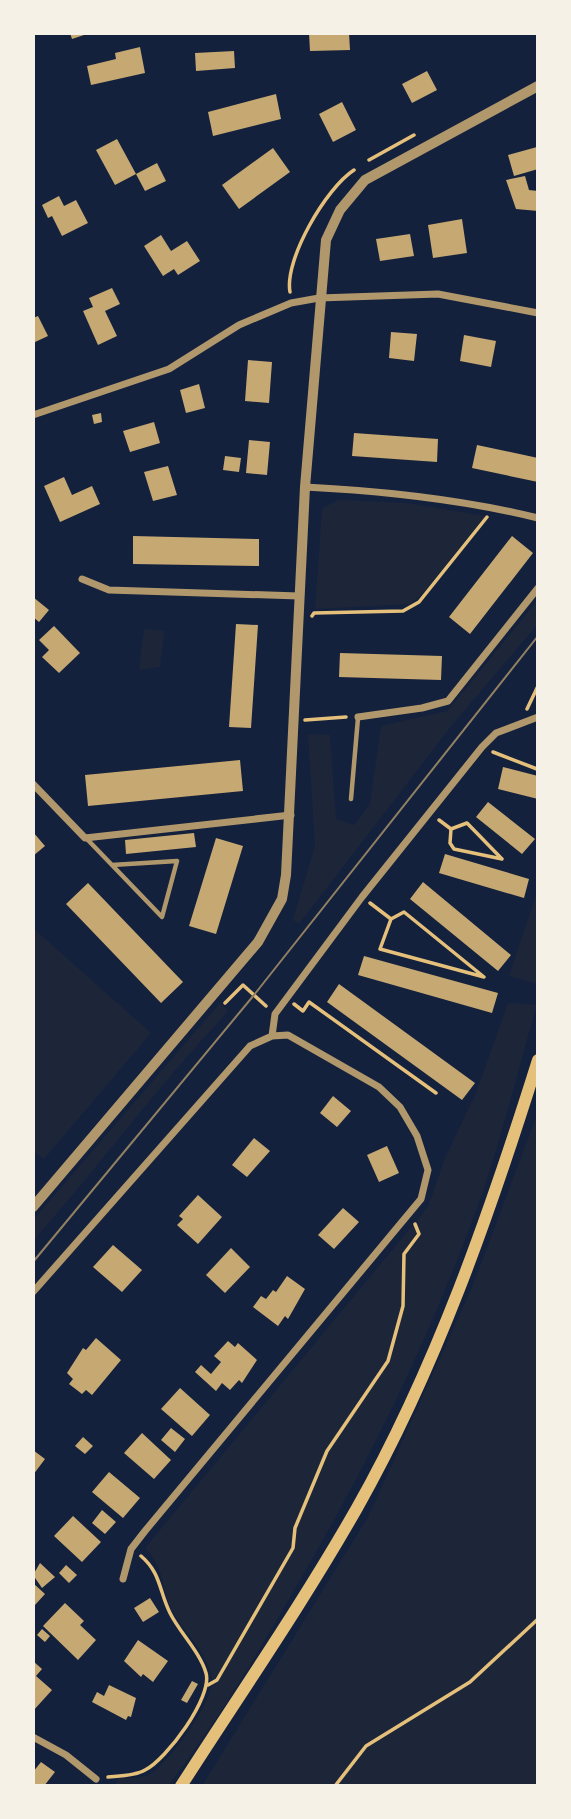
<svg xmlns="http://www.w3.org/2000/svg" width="571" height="1819" viewBox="0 0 571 1819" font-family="Montserrat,sans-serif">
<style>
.green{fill:#1d2539}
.building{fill:#c6a872}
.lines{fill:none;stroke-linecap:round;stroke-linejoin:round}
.path{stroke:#e5c07b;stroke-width:3.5}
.service{stroke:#b1986c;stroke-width:4.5}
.minor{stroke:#b1986c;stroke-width:7}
.tertiary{stroke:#b1986c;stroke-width:10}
.secondary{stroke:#e5c07b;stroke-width:12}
.tram{stroke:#918062;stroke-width:2}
</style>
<rect width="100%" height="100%" fill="#14213d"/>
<!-- green -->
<path class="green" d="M339 500 407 503 485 516 424 592 410 604 315 609 322 508Z
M538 600V624L452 725 299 924 293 920 315 846 308 734 330 735 336 819 354 825 370 804 381 726 447 711Z
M144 629 164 631 160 667 139 670Z
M538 889V984L509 976Z
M33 928 151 1033 44 1159 33 1151Z
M220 1003 228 1010 222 1018C155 1089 98 1168 33 1241V1220Z
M508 1003 537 1005C519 1066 504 1128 484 1188 433 1333 367 1467 289 1599 252 1663 213 1727 168 1786H115L118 1778C129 1778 140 1779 150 1774 169 1764 212 1702 212 1681 211 1654 180 1630 170 1606 160 1583 165 1569 145 1548L428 1207 445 1158 476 1093Z
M538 1112V1786H202L368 1517 473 1285Z"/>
<!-- building -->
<path class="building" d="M70 33H87V34L72 39Z
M309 33H349L350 50 310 51Z
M140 47 145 73 91 85 87 66 116 59 115 53Z
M234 51 235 68 196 71 195 53Z
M427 71 437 90 412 103 402 84Z
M276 94 281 119 213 136 208 112Z
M342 102 356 130 333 142 319 114Z
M117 139 136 174 115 185 96 150Z
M537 147 538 169 514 176 508 155Z
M273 148 290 172 239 209 222 185Z
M157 163 166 181 145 191 136 174Z
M525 176 529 190 538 191V211L516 209 506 180Z
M59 196 64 206 76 200 88 223 62 236 52 216 48 218 42 205Z
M462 219 467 253 433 258 428 225Z
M410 234 414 256 380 261 376 239Z
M161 235 171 251 187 241 200 261 178 275 174 269 163 276 144 246Z
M112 288 120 304 105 311 117 336 98 345 83 311 93 307 89 298Z
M38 316 48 336 33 343V318Z
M391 332 417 334 414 361 389 358Z
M464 335 496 341 491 367 460 361Z
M248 360 272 362 269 403 245 401Z
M199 384 205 408 186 413 180 390Z
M101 413 102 422 94 424 92 415Z
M154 422 160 443 130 452 123 431Z
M354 433 438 439 437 462 352 456Z
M249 440 270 442 267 475 246 473Z
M477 445 538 458V482L472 468Z
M225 456 241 458 239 472 223 470Z
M168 466 177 495 153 501 144 472Z
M64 477 72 495 92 486 100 504 60 522 44 486Z
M133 536 259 539V566L133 564Z
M512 536 533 553 470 634 449 617Z
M33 597 49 610 39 622 33 617Z
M236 624 258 625 251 728 229 727Z
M54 626 80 653 59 673 42 657 49 650 39 640Z
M340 653 442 656 441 680 339 677Z
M240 760 243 791 88 806 85 775Z
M503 767 538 776V799L498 789Z
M488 802 535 839 522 854 476 817Z
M33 832 45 846 33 856Z
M194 833 196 847 126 854 125 840Z
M216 838 243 846 216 934 189 926Z
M445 854 529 879 524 898 439 873Z
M423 882 511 955 498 971 410 899Z
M88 883 183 982 161 1003 66 904Z
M364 956 498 993 492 1013 358 975Z
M339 984 475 1083 462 1100 327 1002Z
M333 1096 351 1111 337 1127 320 1113Z
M254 1138 270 1151 247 1177 232 1165Z
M387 1146 399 1173 379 1182 367 1155Z
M198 1195 222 1217 198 1244 177 1225 183 1219 179 1216Z
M343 1208 359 1222 334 1249 318 1235Z
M113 1245 142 1270 122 1292 93 1267Z
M231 1248 250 1267 225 1293 206 1275Z
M287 1276 305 1289 288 1319 285 1316 278 1326 253 1307 261 1296 266 1299 273 1290 276 1292Z
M96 1338 121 1360 92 1395 86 1390 82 1394 69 1384 73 1379 67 1373 83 1348 86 1350Z
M228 1341 235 1347 238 1343 257 1360 242 1383 239 1380 230 1390 222 1383 216 1391 195 1372 201 1365 211 1374 221 1362 214 1356Z
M180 1388 210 1415 192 1436 161 1409Z
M171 1428 185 1439 175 1452 161 1440Z
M142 1433 171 1460 154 1479 124 1453Z
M83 1437 93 1446 85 1454 75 1446Z
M33 1450 45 1459 33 1475Z
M109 1472 140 1498 123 1518 92 1492Z
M102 1510 116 1522 105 1534 92 1523Z
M73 1516 101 1542 82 1562 54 1536Z
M40 1563 55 1577 42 1588 33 1575Z
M66 1565 77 1575 69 1583 59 1573Z
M33 1583 45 1594 35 1605 33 1604Z
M150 1598 159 1612 143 1622 134 1608Z
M65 1603 84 1621 80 1625 96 1640 78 1660 43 1626Z
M42 1629 50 1636 45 1642 37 1635Z
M138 1640 168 1661 153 1682 143 1674 141 1677 124 1661Z
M33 1661 42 1669 36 1676 52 1690 33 1711Z
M192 1681 198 1684 187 1703 181 1700Z
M109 1685 136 1698 131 1717 128 1716 126 1720 92 1702 97 1692 104 1696Z
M41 1762 55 1772 44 1786H33V1772Z"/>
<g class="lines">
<!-- path -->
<path class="path" d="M369 160 414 135
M290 292C284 260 326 188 354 170
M312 616 314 613 403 611 419 602 487 517
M527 709 538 686
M305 720 346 717
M493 752 537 769
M439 820 451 829 467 823 502 859 454 849 450 843 451 829
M370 903 391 919 404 912 484 977 380 949 391 919
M225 1003 243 985 266 1006
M294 1004 303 1011 309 1002 436 1093
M208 1685 217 1680 293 1548 295 1528 327 1451 388 1361 403 1306 404 1254 419 1234 415 1224
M108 1777C119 1776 135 1776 145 1770 166 1760 213 1697 206 1673 200 1652 180 1633 170 1613 159 1591 161 1573 141 1556
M335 1786 366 1746 470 1682 538 1619"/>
<!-- service -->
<path class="service" d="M351 799 358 718
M86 838 162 917 177 861 112 865"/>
<!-- minor -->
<path class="minor" d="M33 415 169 369 239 325 291 303 319 298 438 294 538 313
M305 487C384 491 461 499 538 518
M82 579 109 590 299 596
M358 717 422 708 448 701 538 588
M33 784 85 838 291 815
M272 1036 275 1014 362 897 482 747 496 733 538 717
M33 1292 250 1046 272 1036 288 1035 379 1087 400 1107 417 1136 428 1170 421 1199 145 1531 131 1549 123 1579
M33 1737 66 1755 96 1779"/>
<!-- tertiary -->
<path class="tertiary" d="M33 1207 258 942 282 899 286 875 305 487 326 240 340 210 365 180 538 86"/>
<!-- secondary -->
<path class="secondary" d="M181 1786C240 1694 303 1603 357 1508 436 1368 490 1213 538 1060"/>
<!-- tram -->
<path class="tram" d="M33 1262 254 995 538 636"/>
</g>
<!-- border -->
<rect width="571" height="1819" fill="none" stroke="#f6f1e7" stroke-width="70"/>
</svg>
